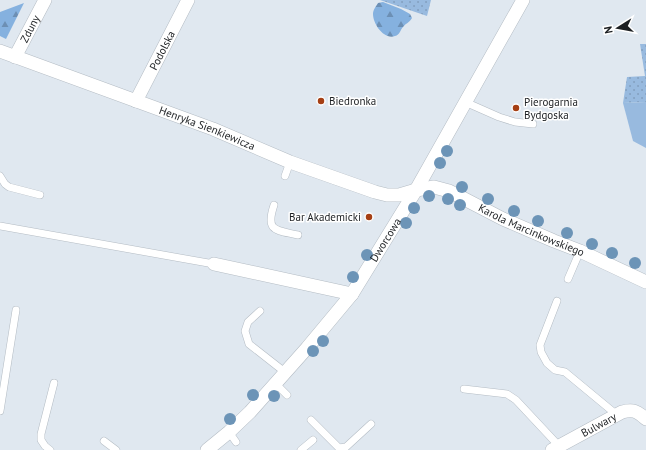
<svg xmlns="http://www.w3.org/2000/svg" width="646" height="450" viewBox="0 0 646 450" font-family="'PT Sans',sans-serif">
<style>
.grass{fill:url(#grass-dots)}
.forest{fill:url(#forest-firs)}
.garden{fill:#98badf}
.lines{fill:none;stroke-linecap:round;stroke-linejoin:round}
.lane-casing{stroke:#b4bcc4;stroke-width:8}
.street-casing{stroke:#b4bcc4;stroke-width:14}
.lane{stroke:#fff;stroke-width:7}
.street{stroke:#fff;stroke-width:13}
.tree{fill:#6c94b7}
.poi-dot{fill:#a53f14;stroke:#fff;stroke-width:1.5}
.labels{text-anchor:middle;stroke-width:3;stroke-linejoin:round;paint-order:stroke}
.street-label{font-size:11px;fill:#1c1f22;stroke:#fff}
.poi-label{font-size:11px;fill:#1c1f22;stroke:#fff;text-anchor:start}
</style>
<defs>
<pattern id="grass-dots" width="8" height="8" patternUnits="userSpaceOnUse"><rect width="8" height="8" fill="#98badf"/><path d="M2 2h.1M6 6h.1" fill="none" stroke="#829fbf" stroke-width="1.8" stroke-linecap="round"/></pattern>
<pattern id="forest-firs" width="22" height="20" patternUnits="userSpaceOnUse"><rect width="22" height="20" fill="#85b1df"/><path d="M5 1l3.5 6h-7zM16 11l3.5 6h-7z" fill="#6c8fb4"/></pattern>
</defs>
<rect width="100%" height="100%" fill="#e0e8f0"/>
<!-- grass -->
<path class="grass" d="M380 0H431L427 16Z
M640 44H646V102L623 103 627 77 645 76Z"/>
<!-- forest -->
<path class="forest" d="M383 2 401 9 410 14 412 18C409 23 406 23 403 27 400 30 400 35 395 36 384 40 373 24 373 14 373 10 376 6 378 3Z
M24 3 6 39 0 36V12Z"/>
<!-- garden -->
<path class="garden" d="M646 102V148L633 141 623 103Z"/>
<g class="lines">
<defs>
<path id="lane" d="M465 102 499 117 515 122 533 124
M0 176 5 184 9 187 40 195
M285 176 290 162
M274 205C265 232 276 230 298 235
M0 226 214 264
M568 279 580 251
M557 301 540 345 541 352 547 363 555 370 565 372 617 415
M260 311 248 322 245 331 249 344 286 373
M276 384 287 395
M464 389 507 394 516 400 559 446
M0 411 16 310
M311 420 339 448 346 447 371 424
M229 432 236 442
M104 441 116 450
M50 450 45 446 41 440V434L54 383
M301 450 313 440"/>
<g id="street">
<path id="s1" d="M0 51 213 129 290 162 375 192 387 195H399L416 190 434 187 449 191 503 219 554 241 580 251 646 282"/>
<path id="s2" d="M15 57 45 0"/>
<path id="s3" d="M136 101 188 0"/>
<path d="M214 264 352 294"/>
<path id="s4" d="M207 450 229 432 250 412 307 348 352 294 416 190 523 0"/>
<path id="s5" d="M552 450 622 412C633 409 637 411 646 419"/>
</g>
</defs>
<!-- lane casing -->
<use href="#lane" class="lane-casing"/>
<!-- street casing -->
<use href="#street" class="street-casing"/>
<!-- lane -->
<use href="#lane" class="lane"/>
<!-- street -->
<use href="#street" class="street"/>
</g>
<!-- trees -->
<g class="tree">
<circle cx="447" cy="151" r="6"/>
<circle cx="440" cy="163" r="6"/>
<circle cx="462" cy="187" r="6"/>
<circle cx="429" cy="196" r="6"/>
<circle cx="448" cy="199" r="6"/>
<circle cx="488" cy="199" r="6"/>
<circle cx="460" cy="205" r="6"/>
<circle cx="414" cy="208" r="6"/>
<circle cx="514" cy="211" r="6"/>
<circle cx="538" cy="221" r="6"/>
<circle cx="406" cy="223" r="6"/>
<circle cx="567" cy="233" r="6"/>
<circle cx="592" cy="244" r="6"/>
<circle cx="612" cy="253" r="6"/>
<circle cx="367" cy="255" r="6"/>
<circle cx="635" cy="263" r="6"/>
<circle cx="353" cy="277" r="6"/>
<circle cx="323" cy="341" r="6"/>
<circle cx="313" cy="351" r="6"/>
<circle cx="253" cy="395" r="6"/>
<circle cx="274" cy="396" r="6"/>
<circle cx="230" cy="419" r="6"/>
</g>
<!-- markers -->
<g class="poi-dot">
<circle cx="321" cy="101" r="4"/>
<circle cx="516" cy="108" r="4"/>
<circle cx="369" cy="217" r="4"/>
</g>
<g class="labels">
<!-- street labels -->
<g class="street-label">
<text dy="4" stroke="none"><textPath href="#s2" startOffset="32">Zduny</textPath></text>
<text dy="4" stroke="none"><textPath href="#s3" startOffset="57">Podolska</textPath></text>
<text dy="4" stroke="none"><textPath href="#s1" startOffset="221">Henryka Sienkiewicza</textPath></text>
<text dy="4" stroke="none"><textPath href="#s1" startOffset="568">Karola Marcinkowskiego</textPath></text>
<text dy="4" stroke="none"><textPath href="#s4" startOffset="277">Dworcowa</textPath></text>
<text dy="4" stroke="none"><textPath href="#s5" startOffset="53">Bulwary</textPath></text>
</g>
<!-- poi labels -->
<g class="poi-label">
<text x="329" y="105">Biedronka</text>
<text x="524" y="106">Pierogarnia<tspan x="524" dy="13">Bydgoska</tspan></text>
<text x="361" y="221" text-anchor="end">Bar Akademicki</text>
</g>
</g>
<!-- north arrow -->
<g transform="translate(618 28) rotate(259)" stroke="#ffffff" stroke-width="3" paint-order="stroke">
<path d="M0-3L7 15L0 10L-7 15Z" fill="#1c1f22"/>
<text y="-6" font-size="11" font-weight="bold" text-anchor="middle" fill="#1c1f22">N</text>
</g>
</svg>
